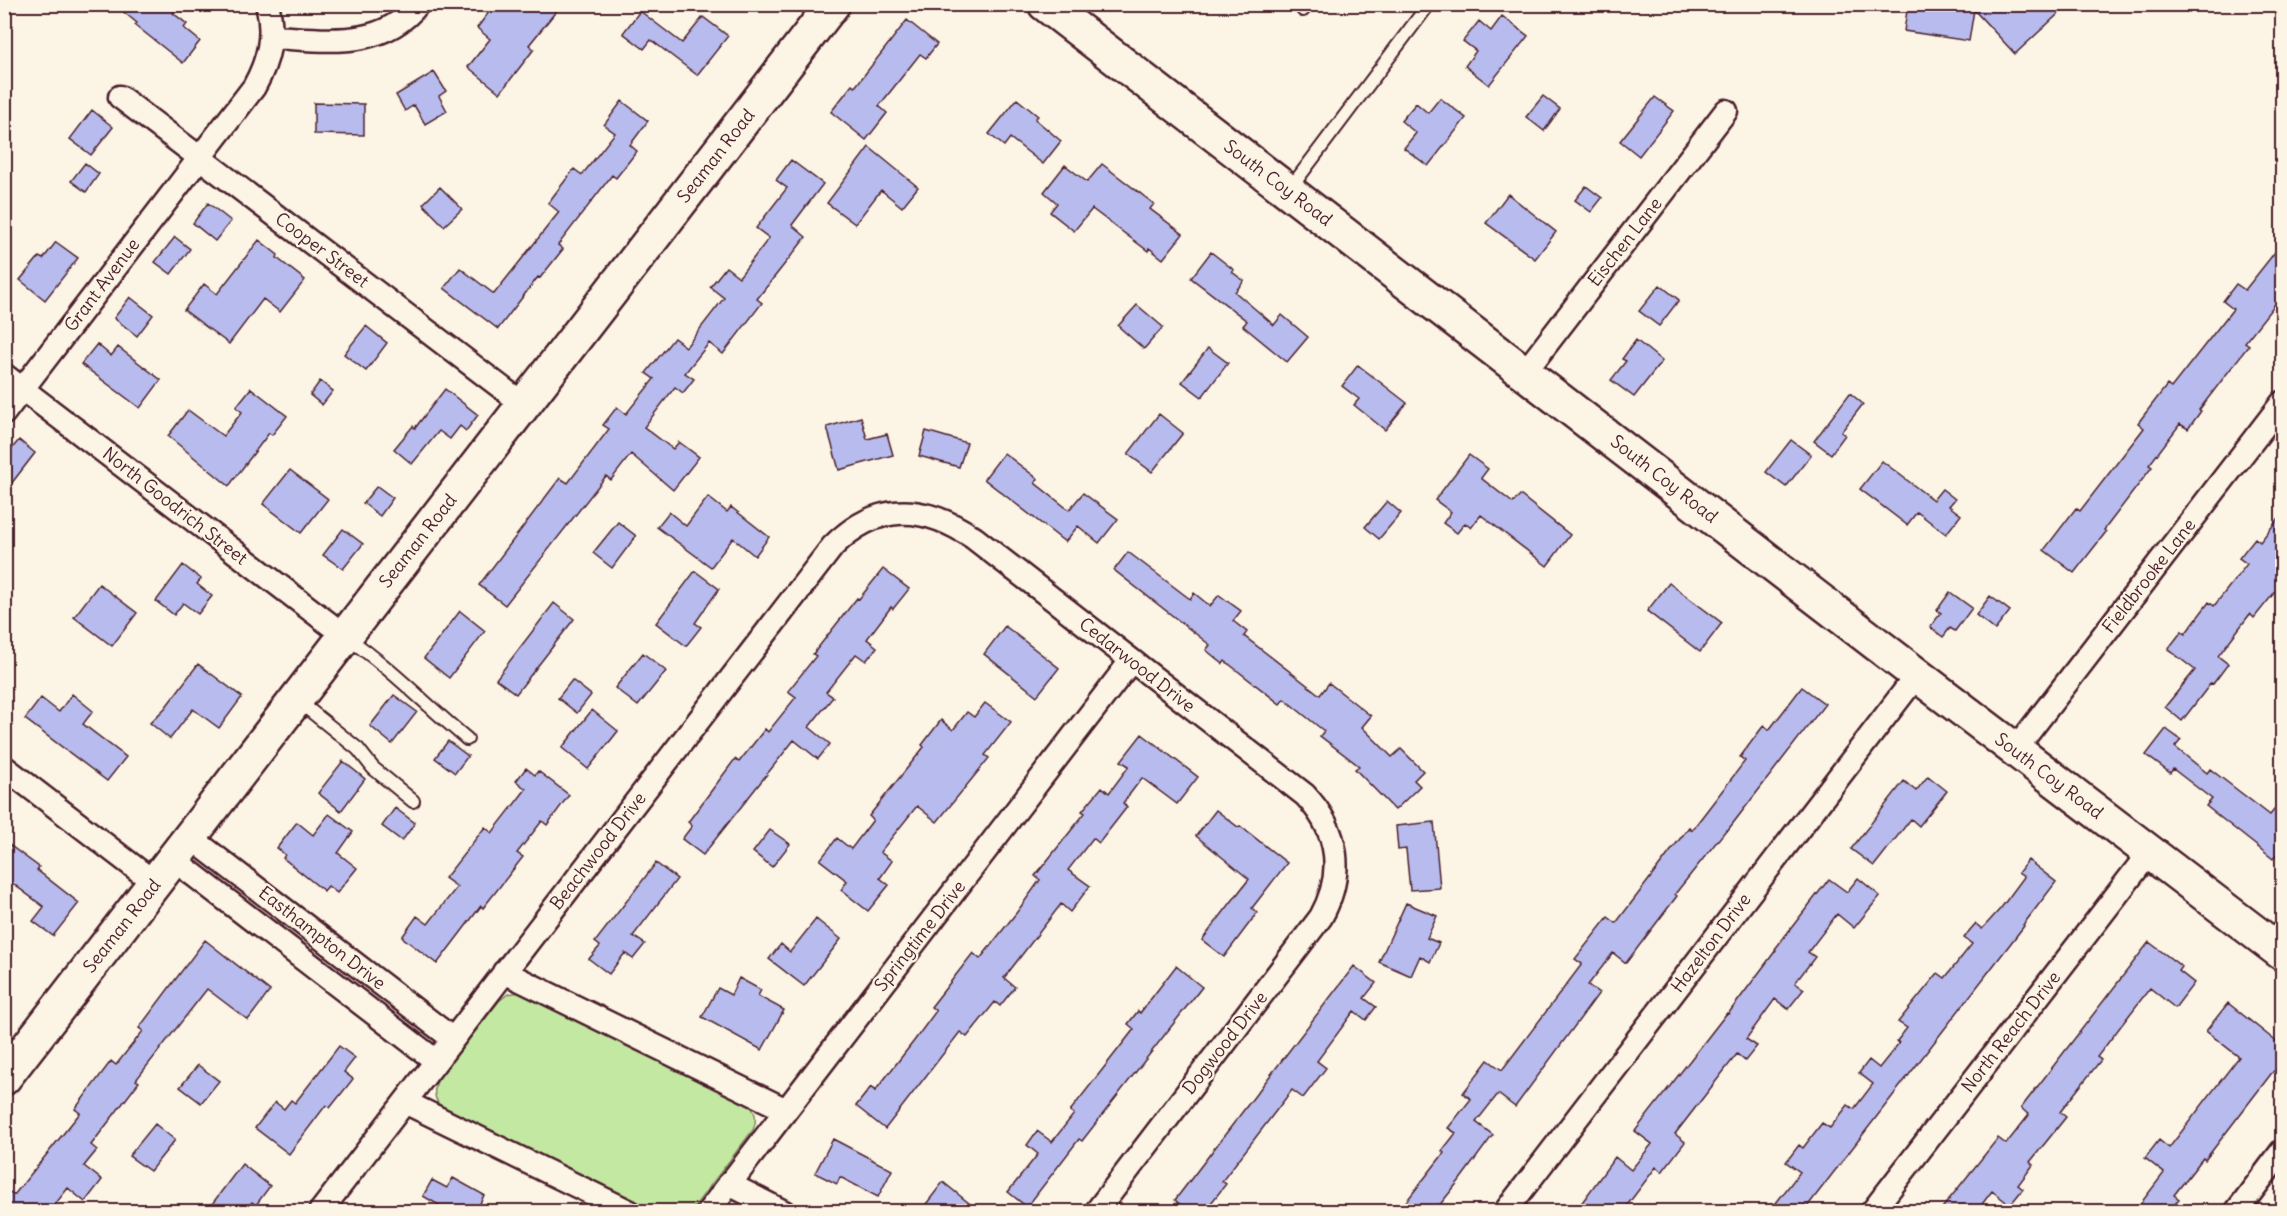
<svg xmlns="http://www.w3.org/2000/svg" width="2287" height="1216" viewBox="0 0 2287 1216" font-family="Delius,sans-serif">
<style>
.green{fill:#c3e8a2;stroke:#868466;stroke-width:1.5}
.building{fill:#b8bbed;stroke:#4a1f2b;stroke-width:1.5}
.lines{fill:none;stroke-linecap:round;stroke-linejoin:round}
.lane-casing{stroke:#4a1f2b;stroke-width:16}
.street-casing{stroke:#4a1f2b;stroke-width:27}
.secondary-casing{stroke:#4a1f2b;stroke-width:38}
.lane{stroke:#fcf5e5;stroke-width:12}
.street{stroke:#fcf5e5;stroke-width:22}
.secondary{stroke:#fcf5e5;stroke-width:33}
.labels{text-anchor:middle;stroke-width:4.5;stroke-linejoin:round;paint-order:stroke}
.street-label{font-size:18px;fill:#4a1f2b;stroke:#fcf5e5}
</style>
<rect width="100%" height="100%" fill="#fcf5e5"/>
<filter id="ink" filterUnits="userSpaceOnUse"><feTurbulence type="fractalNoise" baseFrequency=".0167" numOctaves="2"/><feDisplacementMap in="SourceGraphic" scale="12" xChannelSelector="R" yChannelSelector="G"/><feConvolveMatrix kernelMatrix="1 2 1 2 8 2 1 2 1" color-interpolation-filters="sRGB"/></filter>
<g filter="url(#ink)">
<!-- green -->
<path class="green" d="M521 992 742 1099C754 1107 759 1116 753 1130L691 1211H651L448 1113C435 1104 431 1093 438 1079L499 1001 508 994Z"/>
<!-- building -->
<path class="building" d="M114 4H179L173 13 187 24 184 28 200 41 183 63 135 25 137 23Z
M495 4H562L529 45 534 49 500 93 468 67 490 39 477 28Z
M1908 4H2069L2015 54 1974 10 1969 41 1904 31Z
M640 11 682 43 703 17 728 36 697 75 651 40 644 49 623 33Z
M1502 16 1528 36 1489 85 1465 66 1476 51 1463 41 1479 21 1491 31Z
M907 20 937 44 926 58 920 54 879 106 887 113 866 140 831 112 852 85 855 87Z
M434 72 446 91 439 96 447 111 425 124 414 105 405 111 396 95Z
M1543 96 1560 109 1544 131 1526 117Z
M1655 97 1674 111 1639 156 1620 141Z
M1440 98 1466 118 1428 166 1404 148 1416 133 1401 121 1416 103 1428 113Z
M1017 99 1038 116 1035 119 1061 141 1043 164 1010 138 1004 146 989 134Z
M622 101 648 121 630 145 637 151 616 178 612 175 558 245 563 249 540 278 538 277 498 329 444 288 460 268 494 294 559 212 548 203 574 169 582 175 615 133 604 125Z
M314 103 364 104V135L314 134Z
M92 110 113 127 91 155 70 139Z
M869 147 918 187 902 207 881 190 855 224 827 203Z
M791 160 823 184 792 225 806 237 757 299 762 303 723 354 709 343 685 373 694 379 683 393 675 387 644 427 673 449 679 442 699 457 673 490 631 454 611 480 606 476 505 605 479 585 560 478 568 483 609 429 603 425 617 407 626 414 654 379 646 373 674 338 686 347 724 298 710 287 726 267 739 277 769 238 756 228 787 188 776 180Z
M85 163 99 174 86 192 71 181Z
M1102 164 1154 204 1150 209 1183 234 1163 259 1149 248 1148 251 1092 209 1074 231 1050 212 1057 203 1044 192 1065 165 1087 182Z
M1586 186 1602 198 1591 212 1575 200Z
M440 187 462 209 444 226 423 204Z
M1508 194 1556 232 1535 259 1486 223Z
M208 203 231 221 215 241 193 223Z
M175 237 190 249 171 274 155 262Z
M259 240 278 255 277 258 305 280 280 312 263 299 229 344 184 310 204 284 217 294Z
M56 242 78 258 45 300 20 280 39 257 43 259Z
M2283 242V294L2245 342 2249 345 2199 410 2201 411 2188 429 2180 424 2149 465 2152 467 2104 530 2106 532 2074 573 2044 550 2076 508 2080 511 2144 428 2138 423 2167 385 2171 388 2233 309 2223 301 2236 284 2245 290Z
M1211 252 1234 270 1232 272 1244 281 1235 292 1274 325 1282 315 1308 337 1287 362 1243 326 1247 321 1191 278Z
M1660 285 1679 300 1659 326 1639 311Z
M130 297 153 315 137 336 114 318Z
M1137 305 1163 327 1144 349 1118 326Z
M366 326 387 343 366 371 344 354Z
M1636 340 1662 361 1634 397 1611 380 1626 361 1622 359Z
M97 344 111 356 118 347 161 380 140 408 81 364Z
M1208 348 1228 363 1202 397 1182 382Z
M1358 365 1407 403 1385 430 1354 405 1359 399 1342 386Z
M320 381 333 391 322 405 310 395Z
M251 388 287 416 272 435 269 433 229 486 168 436 188 410 223 436 242 412 236 407Z
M445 389 478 415 466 431 460 426 450 439 439 431 412 464 394 449 413 426 415 428Z
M1850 393 1863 404 1841 432 1845 435 1831 454 1814 441Z
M1159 414 1183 433 1152 472 1128 454Z
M861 417 867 439 887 434 893 455 839 470 827 427Z
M926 431 967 443 959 467 919 456Z
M19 440 35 453 4 493V458Z
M1791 440 1811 455 1786 487 1766 472Z
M1004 453 1038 479 1035 483 1069 510 1083 493 1118 519 1099 543 1078 526 1065 542 984 479Z
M1469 455 1488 469 1481 478 1513 503 1520 495 1570 535 1547 566 1481 515 1471 528 1465 523 1457 533 1443 523 1451 512 1435 500Z
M1882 461 1933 500 1942 489 1955 499 1949 506 1961 515 1946 534 1917 512 1907 525 1860 489Z
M290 470 328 499 301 533 263 504Z
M377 486 393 498 380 516 363 503Z
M708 497 727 512 731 507 769 537 755 556 733 538 711 567 657 527 669 512 686 526Z
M1387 501 1401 513 1379 539 1365 527Z
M2283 513V582L2254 618 2250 614 2218 656 2228 664 2213 684 2211 683 2182 721 2165 707 2195 670 2168 649 2182 631 2185 634 2209 602 2214 606 2247 564 2239 558 2255 538 2260 542Z
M618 522 636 536 612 568 593 553Z
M343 529 363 544 343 569 323 555Z
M1128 552 1190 599 1194 593 1210 606 1219 595 1241 611 1233 621 1247 632 1244 636 1320 695 1329 683 1371 716 1362 727 1392 757 1401 749 1423 771 1414 780 1420 786 1395 810 1355 769 1359 766 1320 736 1324 731 1284 699 1280 704 1225 661 1223 664 1206 650 1210 645 1114 570Z
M183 565 201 579 197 584 212 596 198 614 183 603 174 615 156 601Z
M883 569 909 589 893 609 891 607 867 639 877 647 866 661 856 654 826 692 833 697 809 727 830 744 818 759 794 740 703 855 682 839 692 826 688 822 735 759 739 762 765 729 768 732 796 697 788 691 816 656 813 654 857 598 859 599Z
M695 571 719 589 695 623 701 627 686 646 656 623Z
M1669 583 1722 623 1700 652 1647 611Z
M99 584 137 613 112 646 74 617Z
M1950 592 1972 608 1955 631 1950 628 1943 637 1930 627 1941 613 1937 610Z
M1990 596 2010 611 1995 630 1976 615Z
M554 603 574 619 516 694 496 679Z
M460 611 485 631 449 678 424 658Z
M1005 626 1059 668 1037 696 984 654Z
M643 653 666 671 638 706 615 688Z
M198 664 242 697 219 728 193 709 170 739 150 723 165 708Z
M572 680 591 695 577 713 558 698Z
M1802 687 1825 704 1727 831 1726 830 1675 894 1677 896 1626 963 1613 953 1588 985 1599 993 1515 1107 1498 1094 1476 1122 1493 1135 1459 1181 1434 1212H1398L1444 1153 1442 1151 1456 1133 1448 1128 1471 1099 1463 1093 1488 1060 1502 1070 1582 964 1575 959 1608 917 1616 923 1689 827 1692 830 1745 761 1740 757 1764 725 1769 730Z
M72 694 93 711 83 724 126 757 107 781 25 719 41 698 59 712Z
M394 695 417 712 392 744 370 726Z
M985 703 1011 722 985 755 989 758 937 822 917 806 880 852 892 861 880 878 889 885 868 911 841 890 847 881 820 860 837 838 851 849 873 820 869 816 924 747 922 745 941 720 953 730 967 712 974 717Z
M592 710 618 731 588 769 562 748Z
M2166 729 2181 740 2175 747 2207 773 2210 769 2270 815 2283 799V846L2273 859 2206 806 2212 799 2173 769 2170 773 2146 755Z
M1142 734 1198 777 1177 804 1142 778 1123 803 1127 807 1099 843 1093 838 1068 870 1090 886 1070 912 1061 904 1004 978 1015 987 1000 1006 995 1002 967 1037 960 1032 885 1129 856 1106 871 1087 875 1091 914 1041 936 1011 931 1007 973 953 980 959 1017 912 1040 880 1035 876 1085 813 1082 811 1102 787 1109 793 1129 766 1121 761Z
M448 741 468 756 455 773 435 758Z
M343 761 365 779 341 811 318 793Z
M526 768 535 775 538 771 569 795 547 825 542 821 517 853 523 857 483 908 481 906 437 964 402 937 417 916 428 924 457 887 445 878 485 827 492 833 526 789 516 781Z
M1928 776 1947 791 1919 826 1911 819 1874 866 1851 849 1904 781 1916 791Z
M395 808 415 823 402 841 382 826Z
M1216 810 1238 827 1240 826 1287 863 1252 908 1257 913 1224 957 1202 940 1249 879 1196 836Z
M329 814 353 832 338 853 357 868 337 893 328 886 324 891 283 858 285 855 277 848 297 822 313 835Z
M1434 822 1440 888 1410 890 1406 849 1398 850 1396 826Z
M770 830 790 844 772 867 753 852Z
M4 841 39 867 37 870 79 903 53 936 33 921 44 907 4 877Z
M2028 860 2056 882 2023 925 2024 926 1803 1212H1769L1800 1172 1786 1162 1799 1145 1803 1148 1822 1123 1830 1128 1848 1105 1854 1109 1873 1084 1859 1073 1869 1060 1879 1068 1899 1043 1897 1041 1907 1028 1898 1022 1938 973 1945 978 1972 944 1964 938 1976 924 1982 929 2001 908 2024 877 2018 873Z
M656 863 677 879 633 936 645 944 633 959 625 953 609 974 589 959 600 946 595 942Z
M1858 878 1880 896 1854 928 1837 914 1808 952 1815 957 1795 983 1804 989 1788 1009 1775 999 1746 1039 1757 1046 1745 1061 1737 1054 1675 1134 1685 1142 1662 1172 1656 1167 1622 1212H1575L1615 1157 1631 1170 1652 1144 1635 1131 1727 1013 1728 1014 1776 950 1775 949 1829 879 1847 892Z
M1406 903 1437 916 1427 938 1439 943 1430 962 1420 956 1411 976 1379 962Z
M816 919 841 939 804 986 769 959 781 944 790 952Z
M205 940 270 991 248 1020 207 989 136 1080 139 1082 91 1145 97 1150 84 1166 102 1180 85 1202 68 1188 49 1212H4V1188L14 1195 80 1113 75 1109 111 1061 116 1065 143 1031 139 1028Z
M2149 942 2182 967 2179 971 2194 983 2175 1008 2150 988 2097 1057 2101 1060 2060 1112 2066 1117 2030 1162 2033 1165 2018 1185 2023 1189 2010 1205 1992 1191 1976 1212H1939L1998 1138 2006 1144 2029 1115 2021 1108Z
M1176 966 1202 987 1082 1141 1079 1139 1027 1207 1008 1192 1038 1154 1027 1145 1037 1131 1052 1142 1074 1114 1070 1111 1134 1029 1128 1024 1138 1011 1140 1013Z
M1354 966 1376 983 1364 998 1376 1007 1366 1020 1354 1011 1317 1061 1326 1068 1303 1098 1292 1090 1222 1181 1226 1184 1204 1212H1189L1175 1200Z
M739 978 761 990 758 996 784 1010 762 1050 702 1017 718 988 731 995Z
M2228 1003 2283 1047V1062L2271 1074 2205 1160 2203 1158 2174 1195 2179 1199 2169 1212H2134L2164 1173 2145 1158 2159 1140 2169 1148 2239 1057 2206 1031Z
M339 1046 355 1058 344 1072 353 1079 330 1108 326 1105 289 1154 255 1128 275 1102 284 1109 291 1100 295 1103Z
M198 1065 219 1081 201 1103 180 1087Z
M155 1124 175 1140 150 1171 129 1156Z
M833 1139 892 1170 878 1197 840 1177 837 1184 815 1173Z
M242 1164 270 1186 256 1205 252 1202 244 1212H206Z
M453 1178 484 1195 476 1212H451L423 1196 432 1180 447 1188Z
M943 1182 980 1212H920Z"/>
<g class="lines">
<defs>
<path id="lane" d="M1303 10 1307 4
M1289 190 1429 4
M346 637C390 667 426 705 467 739
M297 700 358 749 373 768 413 801"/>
<path id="street" d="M271 37C323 39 381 51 418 4
M120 97 523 404
M1525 372 1726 111
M4 375 345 636
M4 413 254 87C269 60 275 34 267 4
M2015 750 2282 403
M4 767 155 883
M190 837 453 1039
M173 859 436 1061
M504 972 786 1110
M405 1102 630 1212
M729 1184 784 1212
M320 1212 833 546C877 502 924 504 974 538L1305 795C1339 831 1345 873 1321 917L1096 1212
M708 1212 1131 661
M1505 1212 1917 675
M1872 1212 2149 853
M2236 1212 2282 1151"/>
<path id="secondary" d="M1045 4 1917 675 2282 953
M4 1078 833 4"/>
</defs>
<!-- lane casing -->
<use href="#lane" class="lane-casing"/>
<!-- street casing -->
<use href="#street" class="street-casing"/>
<!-- secondary casing -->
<use href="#secondary" class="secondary-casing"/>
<!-- lane -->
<use href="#lane" class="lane"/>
<!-- street -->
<use href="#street" class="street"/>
<!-- secondary -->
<use href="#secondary" class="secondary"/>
</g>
</g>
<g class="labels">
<!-- street labels -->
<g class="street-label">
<text transform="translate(716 156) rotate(-52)" y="6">Seaman Road</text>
<text transform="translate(1278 183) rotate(37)" y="6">South Coy Road</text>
<text transform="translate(1625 242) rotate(-52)" y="6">Eischen Lane</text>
<text transform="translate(322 250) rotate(37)" y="6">Cooper Street</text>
<text transform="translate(102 285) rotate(-53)" y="6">Grant Avenue</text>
<text transform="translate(1664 479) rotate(38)" y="6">South Coy Road</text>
<text transform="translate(175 506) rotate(38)" y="6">North Goodrich Street</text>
<text transform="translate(418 541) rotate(-52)" y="6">Seaman Road</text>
<text transform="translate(2149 576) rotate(-52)" y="6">Fieldbrooke Lane</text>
<text transform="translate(1137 665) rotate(38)" y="6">Cedarwood Drive</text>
<text transform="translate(2049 776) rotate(37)" y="6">South Coy Road</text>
<text transform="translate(598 851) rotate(-52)" y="6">Beachwood Drive</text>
<text transform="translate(122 926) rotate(-52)" y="6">Seaman Road</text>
<text transform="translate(920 936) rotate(-52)" y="6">Springtime Drive</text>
<text transform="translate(322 938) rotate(38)" y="6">Easthampton Drive</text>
<text transform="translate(1711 943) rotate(-53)" y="6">Hazelton Drive</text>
<text transform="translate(2011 1032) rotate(-52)" y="6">North Reach Drive</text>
<text transform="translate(1225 1043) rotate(-52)" y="6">Dogwood Drive</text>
</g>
</g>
<!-- margin -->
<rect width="2287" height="1216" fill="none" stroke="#fcf5e5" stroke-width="24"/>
<rect x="12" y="12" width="2263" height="1192" fill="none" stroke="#4a1f2b" stroke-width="2" filter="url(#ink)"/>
</svg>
